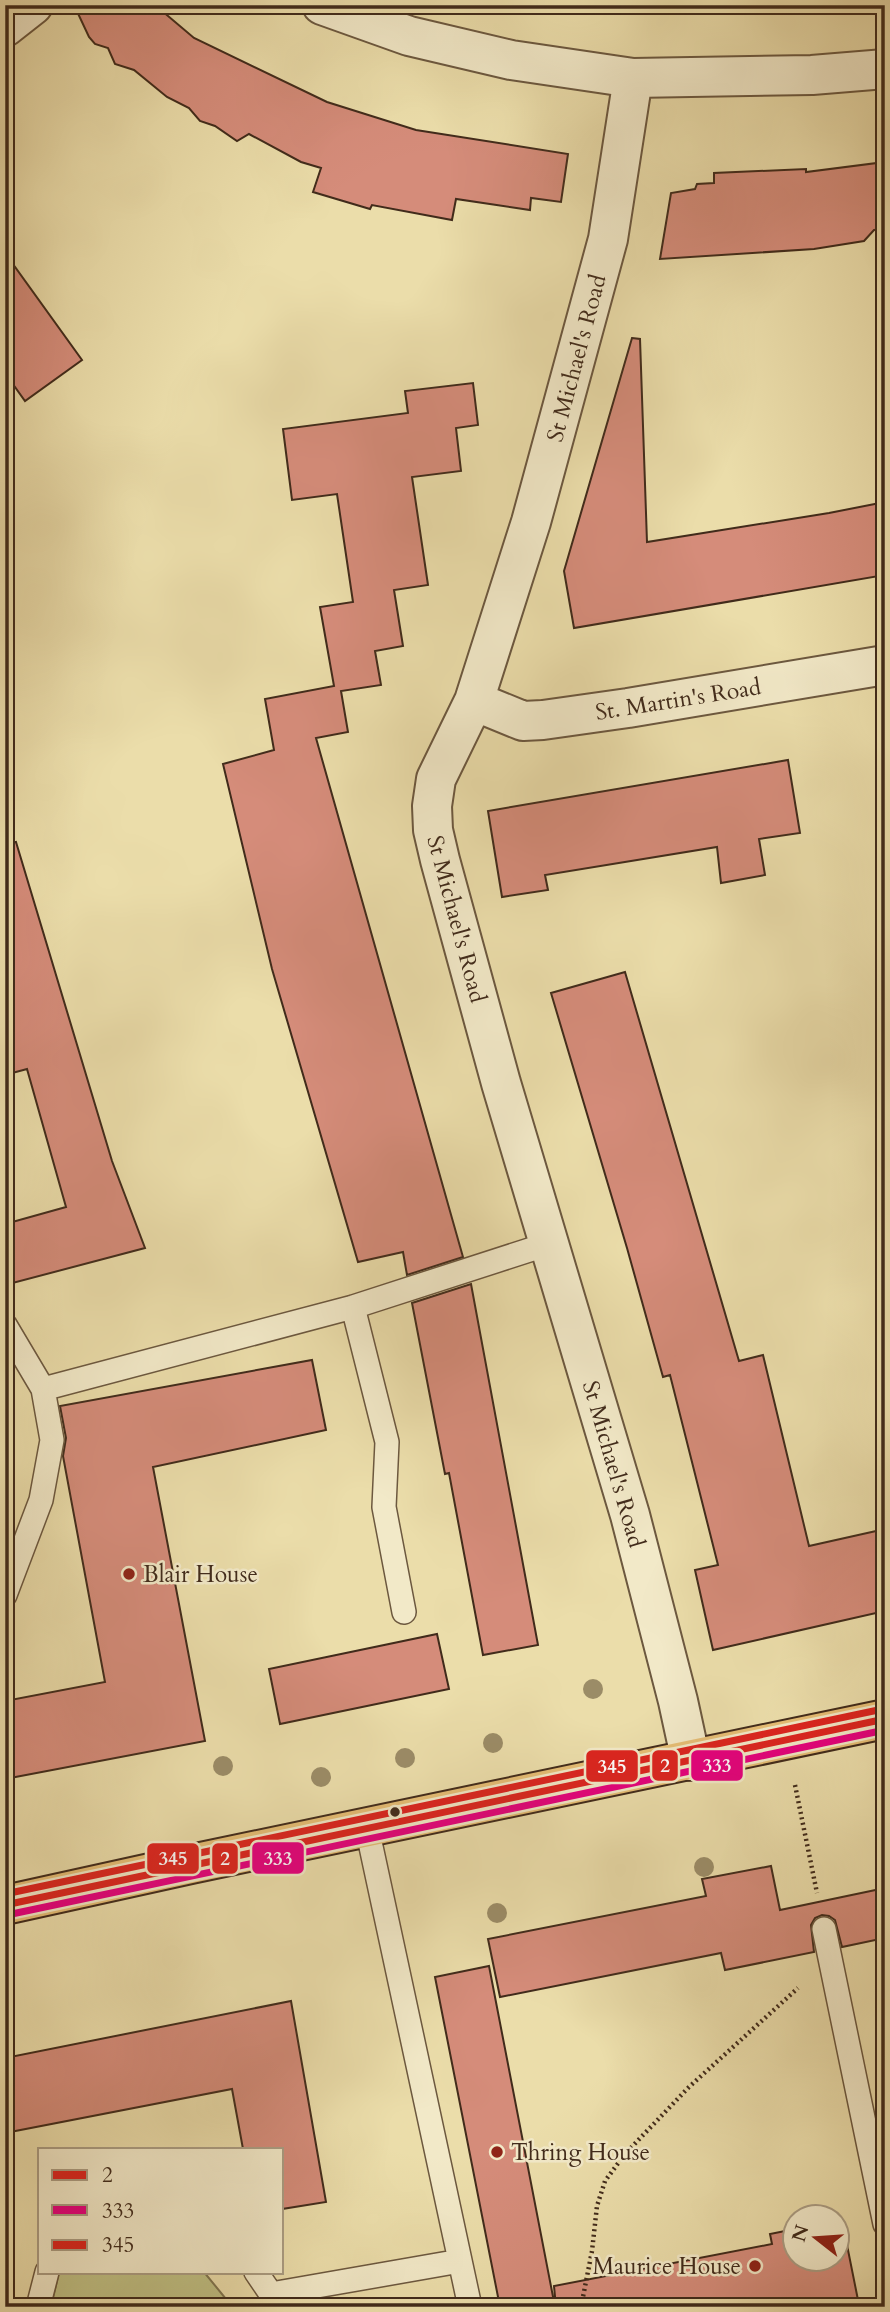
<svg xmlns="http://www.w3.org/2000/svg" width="890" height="2312" viewBox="0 0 890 2312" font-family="Cardo,serif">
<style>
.green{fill:#bfbf83;stroke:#80754f;stroke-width:2}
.building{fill:#d58c7a;stroke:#412b1b;stroke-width:2}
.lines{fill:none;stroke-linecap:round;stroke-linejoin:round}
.lane-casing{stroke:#6c583f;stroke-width:26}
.street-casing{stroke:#6c583f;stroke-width:42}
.highway-casing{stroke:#412b1b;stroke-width:42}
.path{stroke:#412b1b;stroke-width:4.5;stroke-dasharray:2 3.5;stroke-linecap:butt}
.lane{stroke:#f2e9c8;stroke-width:23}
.street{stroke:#f2e9c8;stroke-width:38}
.highway{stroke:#e6be75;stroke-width:38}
.bus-1-casing{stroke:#f2e9c8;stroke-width:12}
.bus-2-casing{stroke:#f2e9c8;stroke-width:12}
.bus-3-casing{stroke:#f2e9c8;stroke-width:12}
.bus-1{stroke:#dc241f;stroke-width:7}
.bus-2{stroke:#e5007d;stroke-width:7}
.bus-3{stroke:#dc241f;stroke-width:7}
.tree{fill:#9b8c67}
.poi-dot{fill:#8f2418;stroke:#f2e9c8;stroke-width:2.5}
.bus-dot{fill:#412b1b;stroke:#f2e9c8;stroke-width:2.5}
.labels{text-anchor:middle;stroke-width:5;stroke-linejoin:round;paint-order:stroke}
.street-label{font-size:23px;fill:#412b1b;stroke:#f2e9c8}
.poi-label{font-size:23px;fill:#412b1b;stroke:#f2e9c8;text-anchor:start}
.line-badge{stroke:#f2e9c8;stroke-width:2.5}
.badge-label{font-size:19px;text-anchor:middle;font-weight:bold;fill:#fff}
</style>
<rect width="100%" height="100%" fill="#ebddaa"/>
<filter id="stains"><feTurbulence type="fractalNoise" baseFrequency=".00286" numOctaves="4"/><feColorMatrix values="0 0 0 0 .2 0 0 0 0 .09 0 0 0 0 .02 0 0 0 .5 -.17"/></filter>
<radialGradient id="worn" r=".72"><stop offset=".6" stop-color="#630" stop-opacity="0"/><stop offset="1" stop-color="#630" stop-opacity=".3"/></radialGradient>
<!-- green -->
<path class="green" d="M59 2272H204L226 2299 228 2307H51Z"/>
<!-- building -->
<path class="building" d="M74 5H155L194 38 327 102 416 130 568 154 561 202 531 198 530 210 456 199 452 220 372 205 370 209 313 192 321 168 301 162 249 134 237 141 215 126 200 121 189 108 167 97 134 70 115 64 108 48 95 44 89 37Z
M885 162V229L874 230 864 241 814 249 660 259 671 193 695 189 697 184 714 183V173L806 169V172Z
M5 253 82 360 25 401 5 373Z
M632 338 640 339 647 542 829 513 885 502V575L574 628 564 571Z
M473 383 478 425 456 428 461 471 412 477 428 585 394 590 403 646 375 651 381 685 341 691 348 732 316 738 463 1257 407 1275 403 1252 358 1262 272 969 223 764 274 750 265 699 334 686 320 607 353 602 337 494 292 500 283 429 408 413 405 391Z
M788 760 800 833 759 839 765 875 721 883 717 847 545 875 548 890 502 897 488 811Z
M16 842 112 1161 145 1248 5 1285V1224L66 1207 27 1069 5 1075V844Z
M625 972 739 1361 763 1355 809 1546 885 1529V1611L713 1650 695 1570 718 1565 670 1375 663 1377 627 1248 551 993Z
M471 1284 538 1645 483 1655 449 1473 445 1474 412 1303Z
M312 1360 326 1430 153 1467 205 1741 5 1779V1701L105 1682 63 1456 66 1438 60 1406Z
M437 1634 449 1689 280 1724 269 1669Z
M771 1866 780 1910 885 1888V1938L842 1947 835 1920 829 1916 822 1915 815 1918 811 1925 814 1952 725 1970 721 1953 500 1997 488 1939 706 1896 702 1879Z
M489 1966 555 2307H500L435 1977Z
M291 2001 326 2202 282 2209V2149H243L232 2089 5 2133V2058Z
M842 2220 858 2300 824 2307H556L554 2286 772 2244 770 2234 795 2229V2259H837V2221Z"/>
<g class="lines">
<defs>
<path id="lane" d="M353 1307 387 1442 384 1507 404 1612
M5 1325 43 1389 353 1307 548 1244
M5 1595 41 1500 52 1440 43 1389
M367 1828 470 2307
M824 1929 885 2224
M256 2272 271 2294V2307
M271 2294 460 2261
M38 2307 47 2272"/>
<path id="street" d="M322 5 409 36 511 60 633 78 812 75 885 69
M5 27 33 5
M633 78 608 239 531 522 474 701 436 779 432 806 433 830 440 860 501 1083 630 1515 678 1701 691 1761
M474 701 523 721 543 720 628 708 885 665"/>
<path id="highway" d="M5 1905 191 1864 885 1719"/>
</defs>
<!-- lane casing -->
<use href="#lane" class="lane-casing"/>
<!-- street casing -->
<use href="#street" class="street-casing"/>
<!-- highway casing -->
<use href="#highway" class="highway-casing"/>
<!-- path -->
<path class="path" d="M795 1785 817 1893
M581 2307 592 2251 597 2206 605 2181 625 2154 689 2087 798 1988"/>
<!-- lane -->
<use href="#lane" class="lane"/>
<!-- street -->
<use href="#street" class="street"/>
<!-- highway -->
<use href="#highway" class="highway"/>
<defs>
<path id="bus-1" d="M5 1905 885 1719"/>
<path id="bus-2" d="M7 1915 885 1730"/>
<path id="bus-3" d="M5 1894 883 1709"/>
</defs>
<!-- bus-1 casing -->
<use href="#bus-1" class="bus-1-casing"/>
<!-- bus-2 casing -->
<use href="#bus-2" class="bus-2-casing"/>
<!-- bus-3 casing -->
<use href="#bus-3" class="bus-3-casing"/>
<!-- bus-1 -->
<use href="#bus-1" class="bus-1"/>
<!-- bus-2 -->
<use href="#bus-2" class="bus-2"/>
<!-- bus-3 -->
<use href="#bus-3" class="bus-3"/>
</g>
<!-- trees -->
<g class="tree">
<circle cx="593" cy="1689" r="10"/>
<circle cx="493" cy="1743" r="10"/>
<circle cx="405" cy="1758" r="10"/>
<circle cx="223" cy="1766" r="10"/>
<circle cx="321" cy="1777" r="10"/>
<circle cx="704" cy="1867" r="10"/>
<circle cx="497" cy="1913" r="10"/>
</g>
<!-- markers -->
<g class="poi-dot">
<circle cx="129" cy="1574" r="7"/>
<circle cx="497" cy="2152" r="7"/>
<circle cx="755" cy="2266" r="7"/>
</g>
<circle class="bus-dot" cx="395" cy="1812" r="6"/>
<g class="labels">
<!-- street labels -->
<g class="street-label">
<text transform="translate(576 358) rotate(-75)" y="8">St Michael's Road</text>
<text transform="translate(678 699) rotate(-9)" y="8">St. Martin's Road</text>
<text transform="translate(457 919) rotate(75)" y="8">St Michael's Road</text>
<text transform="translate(614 1464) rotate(74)" y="8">St Michael's Road</text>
</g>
<!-- poi labels -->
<g class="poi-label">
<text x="143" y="1582">Blair House</text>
<text x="511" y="2160">Thring House</text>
<text x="741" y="2274" text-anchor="end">Maurice House</text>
</g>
</g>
<g class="line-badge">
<rect x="690" y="1749" width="54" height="33" rx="7" fill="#e5007d"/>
<rect x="651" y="1749" width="28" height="33" rx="7" fill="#dc241f"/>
<rect x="585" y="1749" width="54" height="34" rx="7" fill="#dc241f"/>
<rect x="251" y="1841" width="54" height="34" rx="7" fill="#e5007d"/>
<rect x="211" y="1842" width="28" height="33" rx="7" fill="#dc241f"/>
<rect x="146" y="1842" width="54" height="33" rx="7" fill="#dc241f"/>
</g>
<g class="badge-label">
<text x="717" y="1772">333</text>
<text x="665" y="1772">2</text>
<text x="612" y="1773">345</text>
<text x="278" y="1865">333</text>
<text x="225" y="1865">2</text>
<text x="173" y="1865">345</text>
</g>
<!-- margin -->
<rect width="890" height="2312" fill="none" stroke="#ebddaa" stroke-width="28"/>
<rect x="7" y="7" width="876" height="2298" fill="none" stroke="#412b1b" stroke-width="3.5"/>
<rect x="14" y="14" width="862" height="2284" fill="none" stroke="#412b1b" stroke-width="2"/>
<!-- legend -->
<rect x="38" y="2148" width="245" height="126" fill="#f2e9c8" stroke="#ab9d83" stroke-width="2"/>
<rect x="52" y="2170" width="35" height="10" fill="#dc241f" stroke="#ab9d83" stroke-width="2"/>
<text x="102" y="2182" font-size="21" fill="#412b1b">2</text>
<rect x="52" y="2205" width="35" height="10" fill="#e5007d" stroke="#ab9d83" stroke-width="2"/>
<text x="102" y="2218" font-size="21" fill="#412b1b">333</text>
<rect x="52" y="2240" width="35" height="10" fill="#dc241f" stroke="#ab9d83" stroke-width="2"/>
<text x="102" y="2252" font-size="21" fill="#412b1b">345</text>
<!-- north arrow -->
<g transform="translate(816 2238) rotate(287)"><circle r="33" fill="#f2e9c8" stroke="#ab9d83" stroke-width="2"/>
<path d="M0-5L12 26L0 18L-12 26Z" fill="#8f2418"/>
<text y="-10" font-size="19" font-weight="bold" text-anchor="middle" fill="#412b1b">N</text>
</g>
<rect width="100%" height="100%" filter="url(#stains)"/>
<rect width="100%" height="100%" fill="url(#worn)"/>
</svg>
